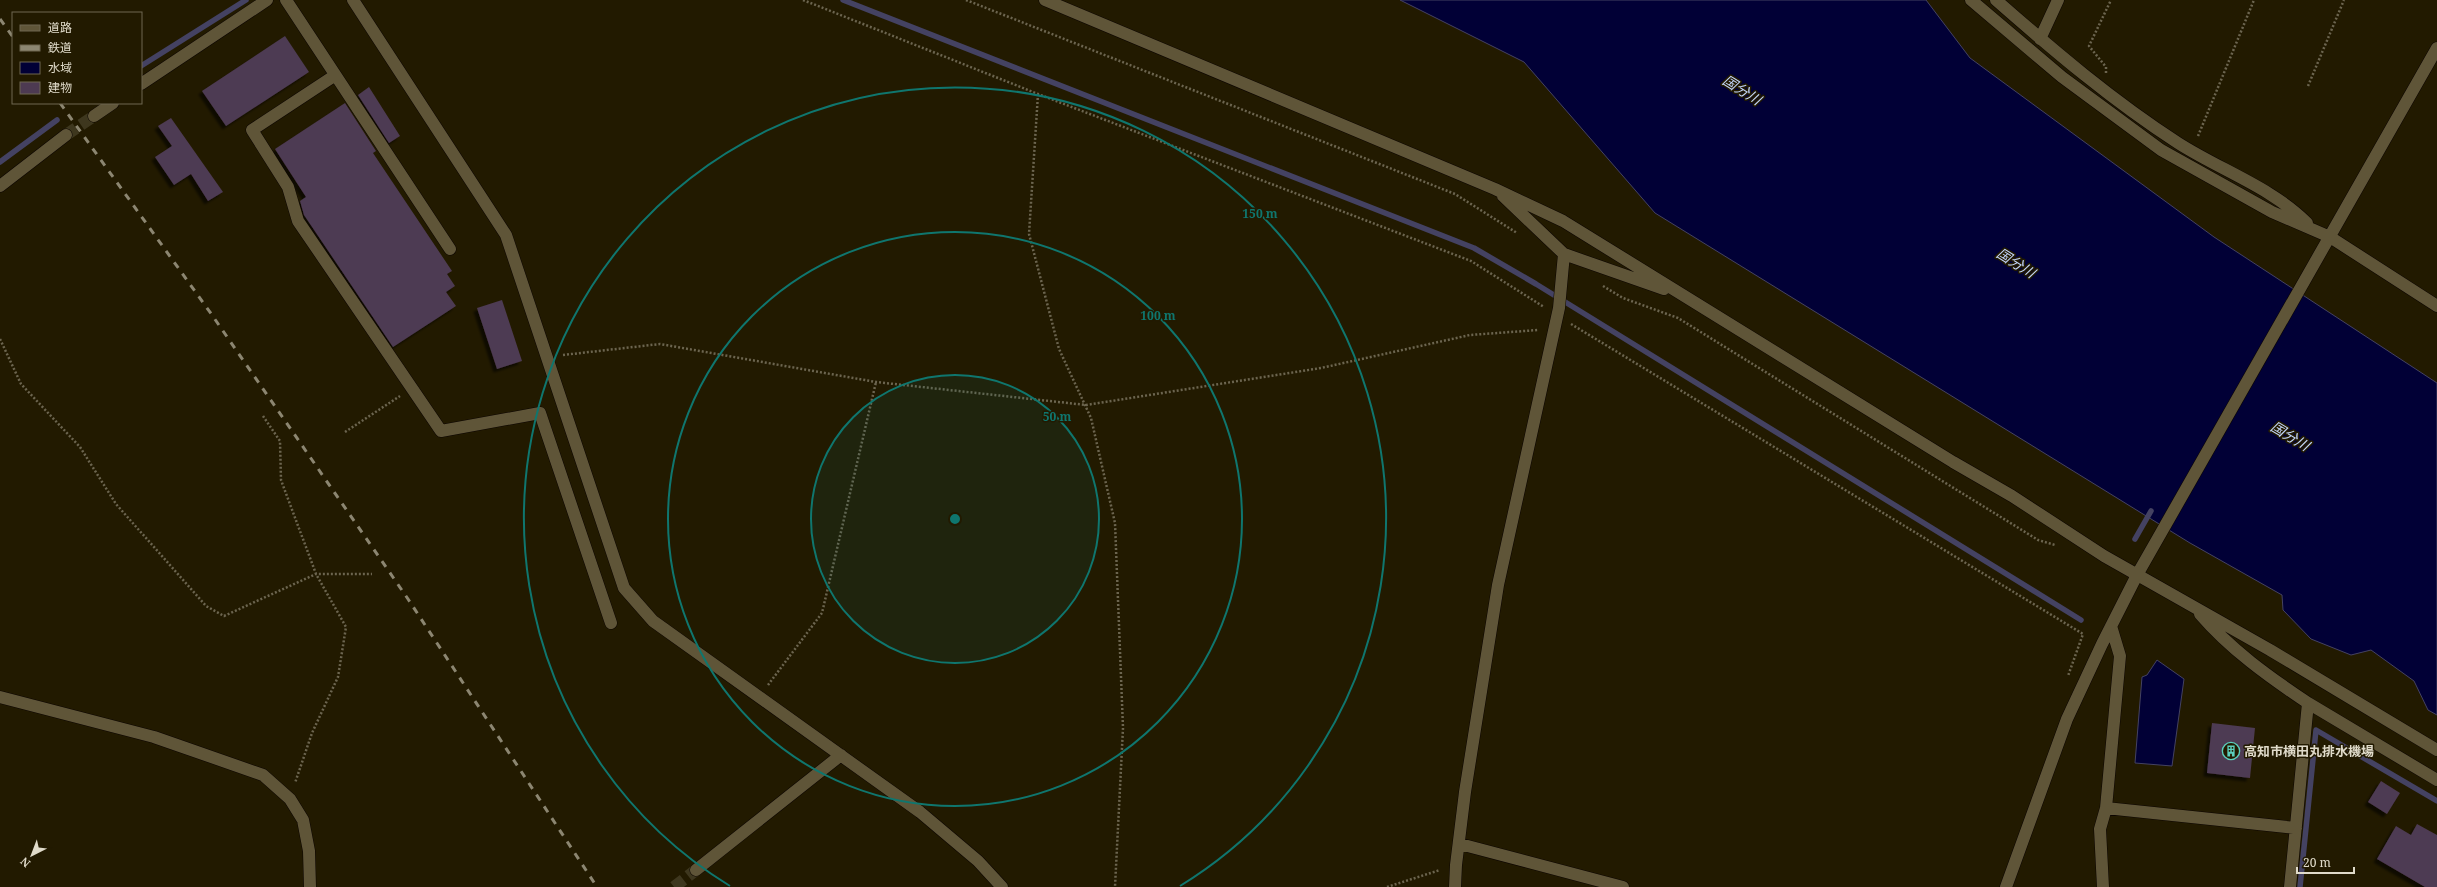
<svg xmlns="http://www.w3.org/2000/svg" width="2437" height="887" viewBox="0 0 2437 887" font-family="'Noto Serif','Noto Sans JP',serif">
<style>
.water{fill:#010036;stroke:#444262}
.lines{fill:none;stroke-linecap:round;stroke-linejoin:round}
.stream{stroke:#444262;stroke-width:5.5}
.building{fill:#4d3a52;filter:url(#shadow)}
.minor-tunnel{stroke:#3e371e;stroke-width:12;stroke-dasharray:12 6;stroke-linecap:butt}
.minor-casing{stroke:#0c0500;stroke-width:13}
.path{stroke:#6c654f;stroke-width:2.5;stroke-dasharray:2 2;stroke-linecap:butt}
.minor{stroke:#5f5538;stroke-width:12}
.rail{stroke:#8c8671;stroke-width:3;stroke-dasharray:7 7;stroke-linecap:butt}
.ring{fill:none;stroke:#0f766e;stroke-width:2}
.labels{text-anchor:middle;stroke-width:3;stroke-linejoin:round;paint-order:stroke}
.poi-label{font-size:13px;font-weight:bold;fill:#e0dbca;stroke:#221a00;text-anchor:start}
.water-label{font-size:14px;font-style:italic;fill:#c4d6fc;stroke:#221a00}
.centre{fill:#0f766e;stroke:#221a00;stroke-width:2}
.ring-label{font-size:12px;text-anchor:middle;font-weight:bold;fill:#0f766e;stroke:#221a00;stroke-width:3;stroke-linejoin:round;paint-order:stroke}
</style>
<defs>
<filter id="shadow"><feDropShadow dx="-3.5" dy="3.5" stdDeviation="1" flood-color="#0009"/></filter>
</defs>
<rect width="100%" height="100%" fill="#221a00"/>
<!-- water -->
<path class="water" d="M1400 0H1926L1970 58 2214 237 2437 383V715L2428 710 2414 681 2371 650 2351 655 2311 639 2283 610 2282 595 2190 543 1655 213 1524 62Z
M2157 660 2184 679 2172 766 2135 763 2142 677 2147 675Z"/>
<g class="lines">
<!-- stream -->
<path class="stream" d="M843 0 1474 248 1536 284 2081 620
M141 66 246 0
M0 162 57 120
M2135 539 2151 511
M2300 887 2316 730 2437 801"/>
</g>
<!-- building -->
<path class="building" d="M285 36 309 72 226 126 202 91Z
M369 87 400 136 389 143 358 95Z
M345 103 376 151 373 153 452 271 447 274 455 286 446 292 456 306 393 347 304 215 300 201 306 197 275 149Z
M171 118 223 192 208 201 191 174 174 185 155 157 172 146 158 126Z
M502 300 522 361 497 369 477 308Z
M2212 723 2255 728 2250 778 2207 773Z
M2381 781 2400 793 2387 814 2368 802Z
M2417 824 2437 835V887H2425L2377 859 2396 826 2411 835Z"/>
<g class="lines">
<!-- minor-tunnel -->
<path class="minor-tunnel" d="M66 135 94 116
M674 887 696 870"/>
<defs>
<path id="minor" d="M286 0 450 249
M353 0 506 235 624 588 653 621 920 812 978 861 1002 887
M1045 0 1495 189 1563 221 1953 462 2012 496 2104 556 2270 650 2437 750
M1971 0 2062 77 2161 150 2272 212 2330 237 2437 306
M1996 0C2054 51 2113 101 2178 143 2220 170 2271 187 2307 223
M2040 39 2058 0
M334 76 252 130 288 187 298 221 441 431 540 413 611 623
M141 84 267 0
M94 116 113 103
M0 186 66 135
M1503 196 1564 254
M2200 614C2230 649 2269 677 2308 703
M2111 626 2120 656 2106 808 2296 828
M0 697 154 737 263 775 290 799 303 820 309 851 310 887
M1460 844 1623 887
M696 870 841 755
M1455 887 1456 865 1465 792 1498 585 1559 308 1564 254 1664 289
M2006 887 2067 719 2102 644 2137 575 2437 48
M2103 887 2100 829 2106 808
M2290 887 2308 703 2437 780"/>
</defs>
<!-- minor casing -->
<use href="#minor" class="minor-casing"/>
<!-- path -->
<path class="path" d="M803 0 1038 94 1471 261 1544 307
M966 0 1455 194 1517 233
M2106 73V67L2089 46 2111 0
M2308 86 2344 0
M1038 94 1029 234 1059 349 1091 418 1115 523 1123 728 1115 887
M2198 136 2254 0
M1603 286 1623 298 1678 318 2038 540 2055 545
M1571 324 2083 634 2068 676
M0 339 21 384 80 447 116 504 206 606 224 616 316 574H372
M563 355 660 344 876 382 1086 405 1321 368 1470 335 1538 330
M263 416 280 441 281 480 316 574 346 627 338 677 312 733 295 783
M345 432 400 396
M768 685 822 613 876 382
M1387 887 1440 870"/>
<!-- minor -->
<use href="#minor" class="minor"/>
<!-- rail -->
<path class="rail" d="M0 19 13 37
M60 103 212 315 408 599 597 887"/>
</g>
<!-- distance rings -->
<circle cx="955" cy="519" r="144" fill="#0f766e" fill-opacity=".12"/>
<g class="ring">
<circle cx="955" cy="519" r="144"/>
<circle cx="955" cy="519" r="287"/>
<path d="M730 886A431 431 0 1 1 1180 886"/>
</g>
<!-- icons -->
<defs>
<symbol id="building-ring" viewBox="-11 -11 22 22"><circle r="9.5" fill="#221a00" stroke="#5bcebc" stroke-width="1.5"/><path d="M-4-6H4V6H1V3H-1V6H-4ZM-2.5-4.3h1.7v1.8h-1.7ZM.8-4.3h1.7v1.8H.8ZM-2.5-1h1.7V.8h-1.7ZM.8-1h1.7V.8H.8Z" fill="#5bcebc"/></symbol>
</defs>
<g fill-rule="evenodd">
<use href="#building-ring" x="2221" y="741" width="20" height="20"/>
</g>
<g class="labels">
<!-- poi labels -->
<g class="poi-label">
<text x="2244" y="756">高知市横田丸排水機場</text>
</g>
<!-- water labels -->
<g class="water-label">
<text transform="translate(1742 90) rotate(32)" y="5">国分川</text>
<text transform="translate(2016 263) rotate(32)" y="5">国分川</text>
<text transform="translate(2290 436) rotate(31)" y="5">国分川</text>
</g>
</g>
<circle cx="955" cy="519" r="6" class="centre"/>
<g class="ring-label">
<text x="1260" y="218">150 m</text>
<text x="1158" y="320">100 m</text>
<text x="1057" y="421">50 m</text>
</g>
<!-- legend -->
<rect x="12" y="12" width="130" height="92" fill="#221a00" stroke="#6e6751"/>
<rect x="20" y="25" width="20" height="6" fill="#5f5538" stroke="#6e6751"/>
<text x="48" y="32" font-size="12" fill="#e0dbca">道路</text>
<rect x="20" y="45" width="20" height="6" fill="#8c8671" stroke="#6e6751"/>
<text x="48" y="52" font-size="12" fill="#e0dbca">鉄道</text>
<rect x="20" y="62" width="20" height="12" fill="#010036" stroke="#6e6751"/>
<text x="48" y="72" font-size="12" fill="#e0dbca">水域</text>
<rect x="20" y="82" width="20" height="12" fill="#4d3a52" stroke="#6e6751"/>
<text x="48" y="92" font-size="12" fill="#e0dbca">建物</text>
<!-- north arrow -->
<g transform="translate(32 855) rotate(222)" stroke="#221a00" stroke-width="3" paint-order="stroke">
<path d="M0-3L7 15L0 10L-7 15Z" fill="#e0dbca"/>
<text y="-6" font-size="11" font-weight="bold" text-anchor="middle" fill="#e0dbca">N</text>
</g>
<!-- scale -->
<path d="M2297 867v6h57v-6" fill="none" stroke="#e0dbca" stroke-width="2"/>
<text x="2303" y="867" font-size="12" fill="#e0dbca" stroke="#221a00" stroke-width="3" paint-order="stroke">20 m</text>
</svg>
